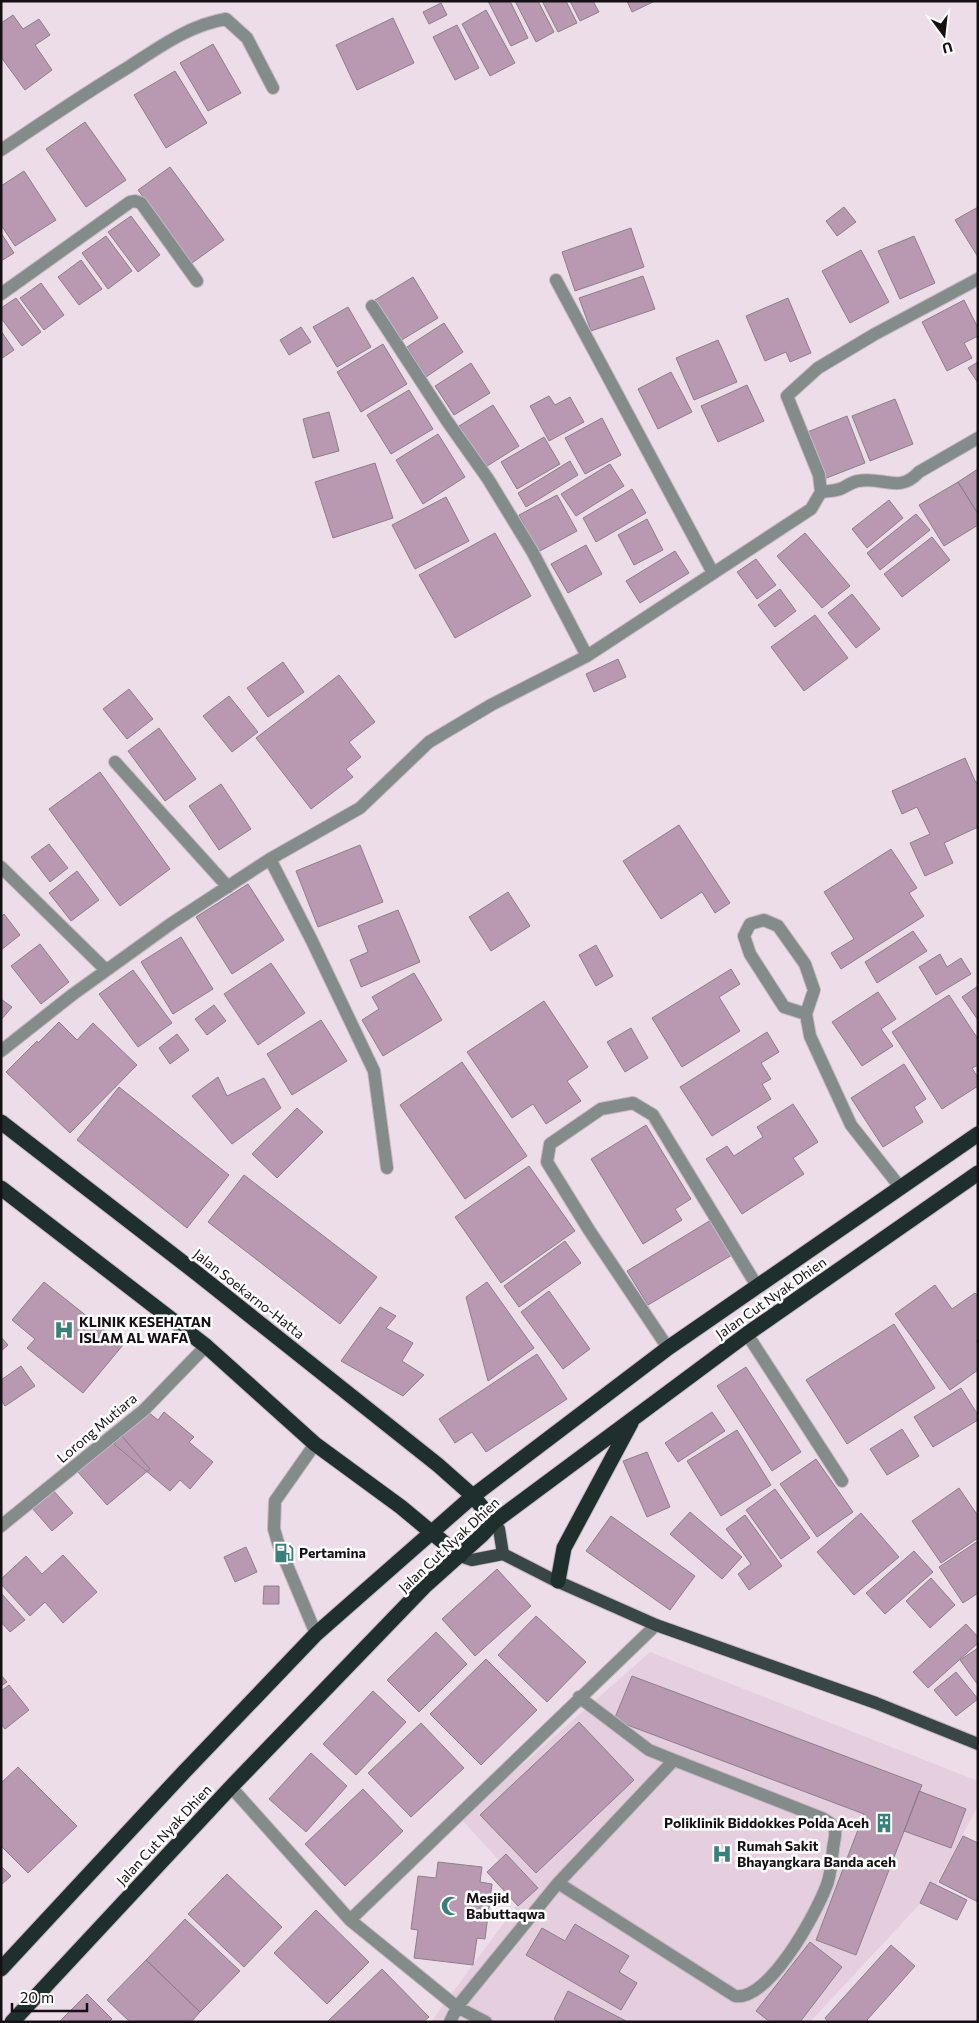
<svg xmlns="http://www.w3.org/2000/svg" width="979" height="2023" viewBox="0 0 979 2023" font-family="Commissioner,sans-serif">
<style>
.built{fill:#e5cfdf}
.building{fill:#b899b1;stroke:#8d7f8a}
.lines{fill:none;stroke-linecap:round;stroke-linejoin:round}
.minor-casing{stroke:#c6b8c3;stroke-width:14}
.major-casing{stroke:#c6b8c3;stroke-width:14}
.highway-casing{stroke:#c6b8c3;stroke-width:17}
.minor{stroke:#848c8b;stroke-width:12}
.major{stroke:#384746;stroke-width:12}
.highway{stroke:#1e2f2e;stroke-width:15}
.labels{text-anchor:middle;stroke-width:5;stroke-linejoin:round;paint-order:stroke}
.street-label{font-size:14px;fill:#161014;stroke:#fff}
.poi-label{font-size:14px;font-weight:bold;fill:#161014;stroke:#fff;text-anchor:start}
</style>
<rect width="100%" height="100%" fill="#eddde9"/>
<!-- built -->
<path class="built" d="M650 1652 978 1781V1806L933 1890 810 2022H431L527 1891 461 1819Z"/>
<!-- building -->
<path class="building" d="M488 1H510L528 38 511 46Z
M515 1H538L554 32 536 42Z
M542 1H566L577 23 558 32Z
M570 1H593L599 12 580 21Z
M627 1H655L632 12Z
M441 3 447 15 429 24 423 12Z
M486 10 515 63 490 76 462 24Z
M13 15 23 29 39 19 50 35 35 45 52 70 25 90 1 57V23Z
M393 18 414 63 357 90 336 45Z
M457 25 479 68 455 80 433 37Z
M213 44 241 93 208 111 180 63Z
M175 71 207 123 166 148 134 95Z
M85 122 126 180 86 207 46 149Z
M170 167 224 240 192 263 138 190Z
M24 171 56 220 15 246 1 225V186Z
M844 207 856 222 837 236 826 221Z
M978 207V257L955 220Z
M131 216 160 255 138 272 108 232Z
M631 228 644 267 575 291 562 252Z
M1 233 14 253 1 261Z
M106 236 132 271 108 289 82 253Z
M914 236 935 283 900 299 878 251Z
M861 250 889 302 850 323 822 271Z
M81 260 102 289 79 305 58 277Z
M643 276 655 309 591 331 579 298Z
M413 277 438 318 400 341 375 300Z
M41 283 64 315 44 330 20 298Z
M16 298 41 332 22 346 1 318V308Z
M788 298 811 353 790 362 786 352 765 361 746 316Z
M964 300 978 328V336L964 343 972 358 947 371 922 322Z
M348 307 371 347 337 367 313 327Z
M444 323 463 352 426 377 407 347Z
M301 327 311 342 289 355 280 340Z
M1 331 14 350 1 359Z
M718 340 737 382 694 400 676 358Z
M383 344 407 384 361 412 337 372Z
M978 362V383L968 368Z
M471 363 490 393 454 415 435 386Z
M671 372 692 412 658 429 638 389Z
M747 385 764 421 718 442 701 406Z
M409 390 433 429 391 454 367 415Z
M549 396 555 405 570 397 584 422 549 441 530 406Z
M895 399 913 444 870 461 852 416Z
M493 405 519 446 484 468 459 426Z
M329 412 339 451 313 458 303 419Z
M847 416 865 463 824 479 805 433Z
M602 418 621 455 585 474 565 438Z
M438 434 465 477 423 504 396 460Z
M544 437 560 464 517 489 501 462Z
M570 461 578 475 526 507 518 493Z
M375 463 393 518 333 538 315 482Z
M610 464 624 486 576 516 561 494Z
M978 469V514L958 482Z
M958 482 978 514V525L944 546 919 505Z
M632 489 646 513 596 542 583 518Z
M557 495 577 531 538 552 519 515Z
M446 497 469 541 415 569 392 525Z
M889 500 903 518 867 548 852 529Z
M916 514 930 530 880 570 867 553Z
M647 519 663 550 634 565 618 535Z
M495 533 531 596 455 638 419 575Z
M805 533 850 586 822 608 777 556Z
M932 537 950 560 902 597 884 574Z
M586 545 602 574 568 593 551 564Z
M675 551 689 573 640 603 626 581Z
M756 559 776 585 757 599 737 572Z
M780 589 796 611 775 627 758 605Z
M852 594 880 629 856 648 828 613Z
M815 615 848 658 804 691 771 647Z
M618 659 626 677 594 692 586 674Z
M283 662 304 692 268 717 247 688Z
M339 675 375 722 349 742 361 757 346 769 353 777 311 809 256 738Z
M129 689 153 719 127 739 103 709Z
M229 696 258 732 232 752 203 716Z
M159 728 196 779 165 801 128 751Z
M965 758 976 783 978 782V827L944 843 953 863 925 876 910 843 930 834 917 807 902 814 892 791Z
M100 772 170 869 120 906 49 809Z
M221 784 251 829 219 850 189 806Z
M679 825 730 903 715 913 702 892 661 919 623 861Z
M49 844 68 868 50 882 31 857Z
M360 845 383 902 318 927 296 871Z
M891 849 917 888 909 893 924 916 841 969 831 953 854 939 824 892Z
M77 871 99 900 71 921 49 893Z
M248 884 284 940 232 974 196 917Z
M508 892 530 926 491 951 469 917Z
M398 910 420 962 361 987 350 960 368 952 358 926Z
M4 914 20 935 1 950V917Z
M913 931 927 951 877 983 865 962Z
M181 937 213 989 173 1014 141 962Z
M40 944 69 982 41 1004 11 966Z
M596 945 613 976 596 986 579 955Z
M940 954 947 967 961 958 971 974 936 995 919 967Z
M271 963 305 1013 258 1045 224 994Z
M731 969 740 984 719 997 740 1031 682 1067 652 1018Z
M133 970 172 1023 138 1047 99 994Z
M414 973 442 1020 383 1056 362 1020 379 1009 372 997Z
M978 986V1020L962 997Z
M878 992 896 1019 881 1029 893 1046 862 1066 832 1022Z
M949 995 978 1039V1065L972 1068 978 1078V1086L942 1109 892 1032Z
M1 999 12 1007 1 1020Z
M544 1001 588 1067 567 1081 581 1101 546 1124 533 1104 512 1118 467 1052Z
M214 1005 226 1021 207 1035 195 1019Z
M321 1020 347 1061 292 1095 267 1054Z
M59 1022 77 1040 93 1023 137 1065 70 1133 6 1072 37 1041 38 1043Z
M631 1028 648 1058 625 1072 607 1042Z
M767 1032 779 1052 761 1063 771 1079 762 1084 771 1099 712 1136 680 1087Z
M177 1034 189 1050 170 1064 159 1048Z
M462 1062 527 1156 465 1199 400 1105Z
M904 1064 926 1099 914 1107 923 1122 883 1147 851 1098Z
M218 1077 227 1096 264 1078 281 1108 232 1144 192 1096Z
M119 1087 229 1175 187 1228 77 1140Z
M793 1104 818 1142 793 1158 804 1174 742 1214 706 1159 727 1146 734 1156 763 1137 757 1127Z
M297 1108 323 1132 277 1178 252 1154Z
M646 1125 691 1199 675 1209 682 1220 643 1244 591 1159Z
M529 1166 575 1231 501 1283 455 1217Z
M244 1175 377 1277 340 1324 208 1222Z
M711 1220 732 1255 648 1305 627 1271Z
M565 1241 581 1263 519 1307 504 1286Z
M44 1282 123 1345 83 1393 27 1348 35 1339 12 1320Z
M487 1282 534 1348 488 1381 466 1297Z
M935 1285 952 1309 975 1293 978 1296V1339L976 1341 978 1344V1370L950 1390 895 1314Z
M549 1291 590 1349 563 1369 521 1312Z
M380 1307 396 1316 386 1328 413 1343 402 1361 424 1375 403 1396 341 1361Z
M894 1324 935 1388 847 1444 806 1380Z
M1 1337 8 1345 1 1351Z
M537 1354 567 1399 486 1452 472 1432 455 1443 439 1419Z
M21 1366 35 1386 5 1406 1 1400V1380Z
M746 1367 801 1452 772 1471 717 1386Z
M961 1388 978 1415V1420L933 1447 914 1417Z
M148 1412 158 1420 164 1412 194 1437 189 1442 213 1462 190 1489 180 1480 170 1491 114 1444 136 1418Z
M712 1412 725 1431 678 1462 665 1443Z
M902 1429 919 1456 887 1475 870 1449Z
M737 1430 771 1485 721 1516 687 1461Z
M121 1435 150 1469 107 1505 78 1472Z
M647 1452 670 1507 647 1517 623 1461Z
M816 1459 853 1512 817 1537 780 1484Z
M959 1488 978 1516V1538L941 1563 912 1521Z
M775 1489 810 1538 781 1559 746 1510Z
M53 1490 73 1513 52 1531 32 1508Z
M690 1512 742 1557 722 1579 670 1534Z
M861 1513 899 1557 854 1595 817 1552Z
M745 1515 782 1566 749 1590 738 1574 751 1564 726 1529Z
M611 1516 695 1576 670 1610 586 1551Z
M978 1541V1593L963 1603 939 1567Z
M246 1547 257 1572 235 1582 224 1557Z
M914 1551 933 1572 885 1614 866 1593Z
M63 1555 97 1592 63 1623 45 1602 30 1616 1 1584V1579L26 1556 42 1574Z
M497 1569 531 1606 475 1656 442 1619Z
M931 1578 955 1605 930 1628 906 1601Z
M264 1586H279V1604H263Z
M1 1593 25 1620 10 1632 1 1622Z
M536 1616 586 1662 547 1702 498 1655Z
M966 1624 978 1637V1643L928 1688 913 1672Z
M436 1632 467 1664 419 1712 387 1680Z
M978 1648V1685L960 1660Z
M486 1659 537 1710 481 1765 430 1714Z
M956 1672 978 1699 956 1716 934 1690Z
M1 1675 7 1682 1 1686Z
M632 1676 922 1785 856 1955 816 1940 864 1814 614 1720Z
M9 1685 29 1710 5 1729 1 1724V1691Z
M373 1691 406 1722 356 1775 323 1744Z
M579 1722 634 1780 536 1873 480 1815Z
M421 1723 464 1768 411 1817 368 1773Z
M311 1753 347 1786 306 1832 269 1799Z
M18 1767 77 1826 28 1873 1 1846V1783Z
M363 1789 403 1831 345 1886 305 1844Z
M919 1791 966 1809 951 1848 904 1831Z
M963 1836 978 1843V1902L939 1882Z
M506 1854 538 1888 518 1906 487 1872Z
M438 1862 482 1867 480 1882 492 1884 485 1939 477 1938 473 1965 414 1958 418 1930 411 1929 418 1876 436 1878Z
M1 1866 11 1876 1 1885Z
M227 1874 282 1927 244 1967 188 1914Z
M930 1882 967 1900 957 1920 920 1903Z
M316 1910 369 1962 327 2004 274 1953Z
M185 1919 240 1971 200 2012 146 1960Z
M575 1924 629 1956 619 1972 637 1983 621 2010 526 1955 542 1928 565 1941Z
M810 1942 842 1967 800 2022H770L756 2011Z
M891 1945 915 1966 867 2020 868 2022H828L825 2018Z
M146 1960 200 2012 191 2022H130L107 2000Z
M382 1969 429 2017 423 2022H327Z
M568 1991 628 2022H558L554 2019Z
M87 1994 112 2019 109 2022H59Z"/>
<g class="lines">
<defs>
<path id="minor" d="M1 150C43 122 84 94 127 68 158 48 189 25 226 19L247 38 273 88
M556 280 713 573
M1 294 130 202 135 201 141 203 197 281
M372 306 447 421 488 479 532 551 587 656
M821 492C827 491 834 491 840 489 846 487 851 482 858 481 883 476 899 494 919 472L978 438
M115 762 228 887
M270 859 312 941 374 1071 387 1168
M1 867 106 970
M806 1014 784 1007 750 954 744 936 750 924 764 920 778 926 805 964 814 990 806 1014 810 1036 851 1125 900 1187
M1 1051 72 995 172 923 270 859 360 808 429 742 491 705 587 656 811 509 821 492 819 475 787 396 818 368 875 334 978 279
M747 1334 842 1481
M668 1348 589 1230 547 1162 550 1144 601 1109 633 1103 653 1115 757 1286
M315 1444 275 1501 274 1529 279 1546 316 1634
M1 1526 144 1410 206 1346
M579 1697 649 1750 674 1760
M231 1787 350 1920 457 2007 486 2022
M350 1920 656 1625
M450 2022 457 2007 558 1883 674 1760 822 1818C827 1821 834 1824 835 1831 836 1836 833 1845 833 1850 831 1862 831 1876 826 1887 815 1915 769 2001 735 1996L558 1883"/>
<path id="major" d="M494 1522 499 1529 503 1554
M460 1556 472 1560 503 1554 552 1579 656 1625 876 1703 978 1744"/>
<path id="highway" d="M1 1122 199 1275 438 1465 473 1496 494 1522
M1 1188 206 1346 315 1444 401 1507 460 1556
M558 1581 564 1548 631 1423
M1 1969 184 1772 316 1634 473 1496 668 1348 978 1134
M12 2022 231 1787 424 1587 482 1535 494 1522 747 1334 978 1173"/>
</defs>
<!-- minor casing -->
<use href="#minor" class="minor-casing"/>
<!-- major casing -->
<use href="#major" class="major-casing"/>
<!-- highway casing -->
<use href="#highway" class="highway-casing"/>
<!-- minor -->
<use href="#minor" class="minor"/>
<!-- major -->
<use href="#major" class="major"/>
<!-- highway -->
<use href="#highway" class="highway"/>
</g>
<!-- icons -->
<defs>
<symbol id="hospital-bare" viewBox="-9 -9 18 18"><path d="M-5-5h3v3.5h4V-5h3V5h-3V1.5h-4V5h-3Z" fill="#39807b" stroke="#fff" stroke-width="2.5" paint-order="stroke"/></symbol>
<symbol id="fuel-bare" viewBox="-9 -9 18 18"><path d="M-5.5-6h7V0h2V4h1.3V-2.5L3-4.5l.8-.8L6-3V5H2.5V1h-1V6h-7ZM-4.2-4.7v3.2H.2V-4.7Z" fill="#39807b" stroke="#fff" stroke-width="2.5" paint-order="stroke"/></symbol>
<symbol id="building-bare" viewBox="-9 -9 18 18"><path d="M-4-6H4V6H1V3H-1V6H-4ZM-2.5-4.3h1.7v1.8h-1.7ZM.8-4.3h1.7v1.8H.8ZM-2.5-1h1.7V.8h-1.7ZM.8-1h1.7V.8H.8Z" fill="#39807b" stroke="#fff" stroke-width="2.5" paint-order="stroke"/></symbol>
<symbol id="mosque-bare" viewBox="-9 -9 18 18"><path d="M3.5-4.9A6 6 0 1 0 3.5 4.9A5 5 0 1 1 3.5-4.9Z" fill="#39807b" stroke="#fff" stroke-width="2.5" paint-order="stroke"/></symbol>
</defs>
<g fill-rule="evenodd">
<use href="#hospital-bare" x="50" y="1316" width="28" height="28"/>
<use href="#fuel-bare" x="270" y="1539" width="28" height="28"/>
<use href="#building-bare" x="870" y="1809" width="28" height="28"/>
<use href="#hospital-bare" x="708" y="1840" width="28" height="28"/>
<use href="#mosque-bare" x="437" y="1892" width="28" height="28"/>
</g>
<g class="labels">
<!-- street labels -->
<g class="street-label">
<text transform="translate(249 1294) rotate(38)" y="5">Jalan Soekarno-Hatta</text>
<text transform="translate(771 1298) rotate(-35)" y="5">Jalan Cut Nyak Dhien</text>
<text transform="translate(97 1428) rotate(-40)" y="5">Lorong Mutiara</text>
<text transform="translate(449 1545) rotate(-43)" y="5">Jalan Cut Nyak Dhien</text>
<text transform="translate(164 1835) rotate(-47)" y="5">Jalan Cut Nyak Dhien</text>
</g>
<!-- poi labels -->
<g class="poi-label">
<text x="79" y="1327">KLINIK KESEHATAN<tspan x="79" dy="16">ISLAM AL WAFA</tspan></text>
<text x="299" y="1558">Pertamina</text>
<text x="869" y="1828" text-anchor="end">Poliklinik Biddokkes Polda Aceh</text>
<text x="737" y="1851">Rumah Sakit<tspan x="737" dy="16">Bhayangkara Banda aceh</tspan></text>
<text x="466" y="1903">Mesjid<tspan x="466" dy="16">Babuttaqwa</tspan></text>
</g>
</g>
<!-- border -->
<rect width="979" height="2023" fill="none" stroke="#161014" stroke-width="5"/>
<!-- north arrow -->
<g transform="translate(944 35) rotate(165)" stroke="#ffffff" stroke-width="4" paint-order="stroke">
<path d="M0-4L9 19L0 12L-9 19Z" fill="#161014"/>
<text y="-8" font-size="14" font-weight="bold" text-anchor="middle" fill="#161014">U</text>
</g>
<!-- scale -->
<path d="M12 2003v8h75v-8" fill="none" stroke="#161014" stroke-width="2.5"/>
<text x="20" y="2003" font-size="15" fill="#161014" stroke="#ffffff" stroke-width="4" paint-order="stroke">20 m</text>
</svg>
